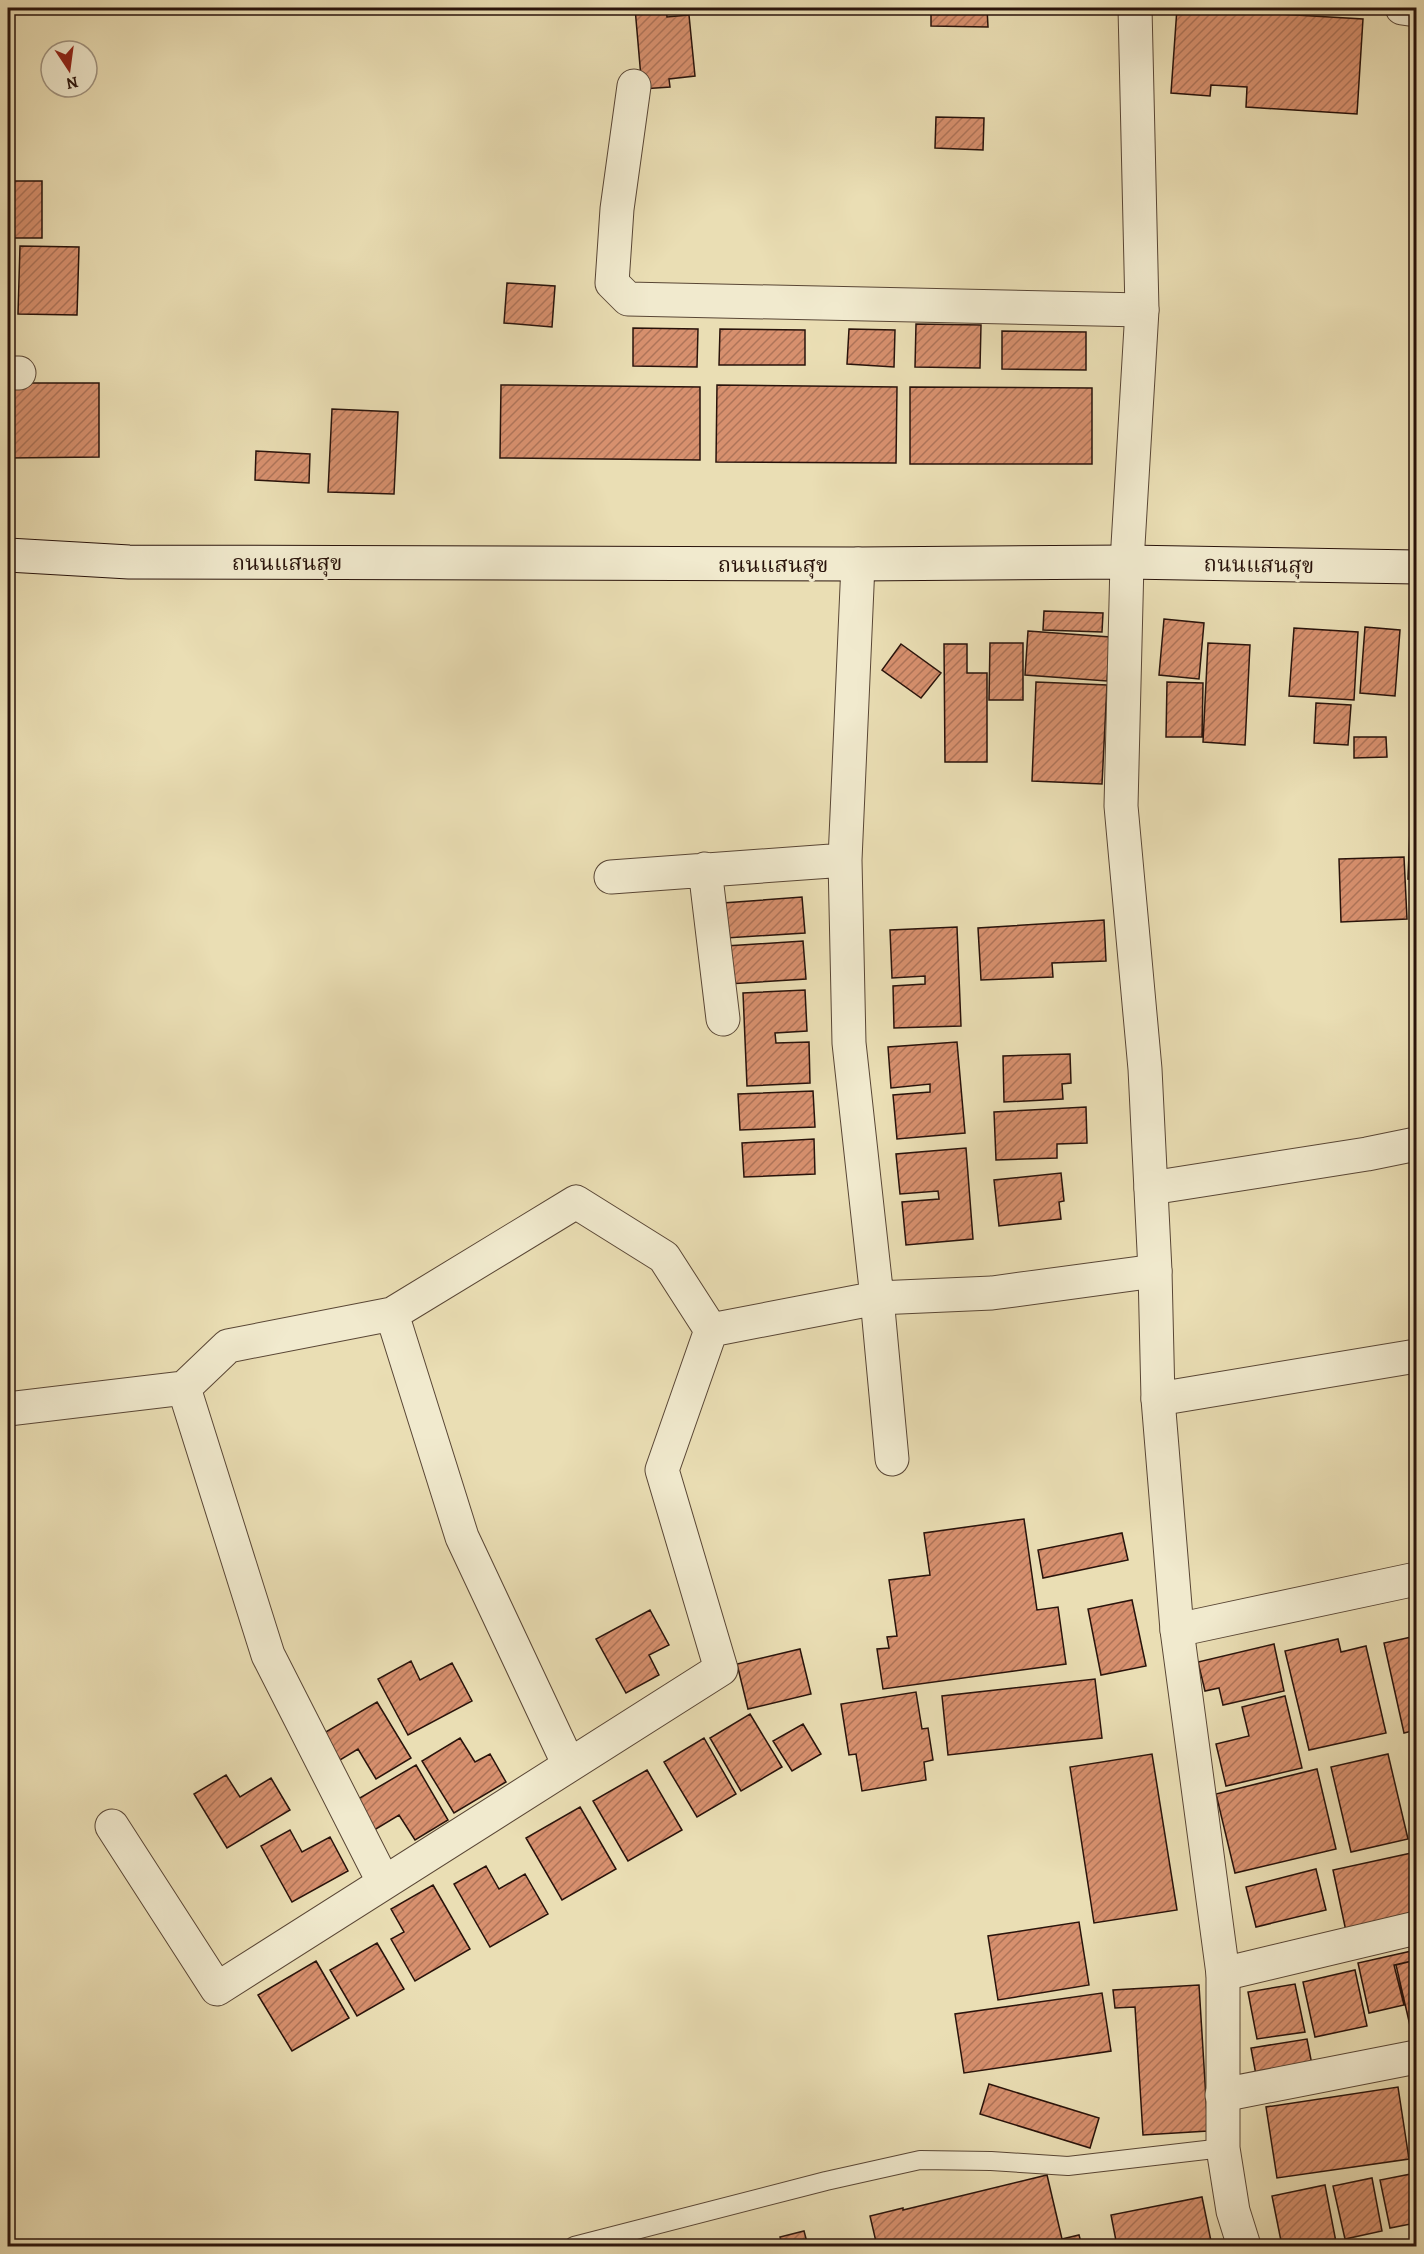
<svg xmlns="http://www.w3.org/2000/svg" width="1424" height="2254" viewBox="0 0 1424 2254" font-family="Alegreya,'Noto Serif Thai',serif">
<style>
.building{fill:url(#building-hatch);stroke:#29130b;stroke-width:1.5}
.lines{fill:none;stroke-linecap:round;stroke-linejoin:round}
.service-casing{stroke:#594635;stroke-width:20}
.minor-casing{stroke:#594635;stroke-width:35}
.tertiary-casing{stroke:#594635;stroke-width:35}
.secondary-casing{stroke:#29130b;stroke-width:35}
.service{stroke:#f1eace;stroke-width:18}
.minor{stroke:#f1eace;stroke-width:33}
.tertiary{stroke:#f1eace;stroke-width:33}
.secondary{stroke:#f1eace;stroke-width:33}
.labels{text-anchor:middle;stroke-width:6;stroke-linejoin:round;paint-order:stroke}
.street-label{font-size:22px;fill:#29130b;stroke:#f1eace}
</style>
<defs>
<pattern id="building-hatch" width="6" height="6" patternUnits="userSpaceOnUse" patternTransform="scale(1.5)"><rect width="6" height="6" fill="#d7906e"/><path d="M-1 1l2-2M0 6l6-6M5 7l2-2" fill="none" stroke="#ae7459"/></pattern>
</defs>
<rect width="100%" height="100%" fill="#eadeb4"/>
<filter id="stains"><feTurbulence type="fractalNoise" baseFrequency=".00333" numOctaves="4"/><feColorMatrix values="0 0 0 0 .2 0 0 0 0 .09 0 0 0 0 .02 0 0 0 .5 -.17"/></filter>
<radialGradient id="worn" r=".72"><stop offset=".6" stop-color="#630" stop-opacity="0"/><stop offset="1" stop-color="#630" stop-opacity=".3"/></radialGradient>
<!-- building -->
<path class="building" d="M635 8H666L667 17 689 15 695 76 669 79 670 87 642 89Z
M931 8H987L988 27 931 26Z
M1177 8 1363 19 1357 114 1246 107 1247 87 1211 85 1210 96 1171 93Z
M936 117 984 118 983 150 935 148Z
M8 181H42V238H8Z
M20 246 79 247 77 315 18 314Z
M507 283 555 286 552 327 504 323Z
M916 324 981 325 980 368 915 367Z
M633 328 698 329 697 367 633 366Z
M720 329 805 330V365H719Z
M849 329 895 330 894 367 847 364Z
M1002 331 1086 332V370L1002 369Z
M8 383H99V457L8 458Z
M501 385 700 387V460L500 458Z
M717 385 897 387 896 463 716 462Z
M910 387 1092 388V464H910Z
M332 409 398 412 394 494 328 492Z
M256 451 310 454 309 483 255 480Z
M1044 611 1103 613 1102 632 1043 630Z
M1164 619 1204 623 1199 679 1159 675Z
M1365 627 1400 630 1395 696 1360 693Z
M1294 628 1358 632 1354 700 1289 696Z
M1028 631 1110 637 1107 681 1025 675Z
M990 643H1023V700H989Z
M1208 643 1250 645 1245 745 1203 742Z
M901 644 941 673 921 698 882 670Z
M944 644H967V673H987V762H945Z
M1036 682 1107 685 1102 784 1032 781Z
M1167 682 1203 683 1202 737H1166Z
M1316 703 1351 705 1348 745 1314 743Z
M1354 737H1386L1387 757 1354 758Z
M1412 780H1416V880L1408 879Z
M1404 857 1407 919 1341 922 1339 859Z
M802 897 805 933 726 938 723 903Z
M1104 920 1106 961 1052 963 1053 977 981 980 978 928Z
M957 927 961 1026 894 1028 893 986 925 984V976L892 978 890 930Z
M803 941 806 979 728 984 726 946Z
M805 990 807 1031 775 1033 776 1043 809 1042 810 1083 747 1086 743 993Z
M957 1042 965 1133 897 1139 893 1095 930 1092V1084L891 1088 888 1047Z
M1070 1054 1071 1083 1062 1084 1063 1099 1004 1102 1003 1056Z
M813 1091 815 1127 740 1130 738 1094Z
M1086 1107 1087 1143 1057 1144V1158L996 1160 994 1112Z
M814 1139 815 1174 744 1177 742 1143Z
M966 1148 973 1239 906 1245 902 1202 939 1199 938 1191 900 1194 896 1154Z
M1061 1173 1064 1201 1059 1202 1061 1219 999 1226 994 1180Z
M1024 1519 1037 1610 1058 1607 1066 1664 883 1689 877 1649 889 1648 887 1637 897 1636 889 1580 930 1575 924 1533Z
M1122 1533 1128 1560 1043 1578 1038 1550Z
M1132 1600 1146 1666 1101 1675 1088 1609Z
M650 1610 669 1645 649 1655 659 1675 626 1693 596 1639Z
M1416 1636V1730L1404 1733 1384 1643Z
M1338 1639 1341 1652 1366 1646 1386 1733 1309 1750 1285 1651Z
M1274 1644 1284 1691 1223 1705 1219 1688 1205 1691 1198 1662Z
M800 1649 811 1694 748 1709 737 1664Z
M411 1661 420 1680 452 1663 472 1701 408 1735 378 1679Z
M1095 1679 1102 1738 948 1755 942 1696Z
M916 1692 922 1729 928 1728 933 1760 924 1762 926 1780 862 1791 856 1754 849 1755 841 1704Z
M1285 1696 1302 1768 1226 1786 1216 1744 1249 1736 1242 1707Z
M377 1702 411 1758 376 1779 358 1749 340 1760 324 1733Z
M750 1714 782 1767 741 1791 710 1738Z
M803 1724 821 1754 792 1771 773 1741Z
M460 1738 475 1762 490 1754 506 1782 454 1813 422 1761Z
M704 1738 736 1794 697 1817 664 1762Z
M1152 1754 1177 1910 1094 1923 1070 1767Z
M1388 1754 1408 1839 1351 1852 1331 1767Z
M416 1765 448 1820 415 1840 399 1815 371 1832 353 1802Z
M1317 1769 1336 1849 1235 1873 1216 1794Z
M647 1770 682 1830 628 1861 593 1801Z
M226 1775 240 1797 271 1778 290 1810 227 1848 194 1794Z
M580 1807 616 1869 562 1900 526 1838Z
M290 1830 302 1852 330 1837 348 1871 292 1902 261 1846Z
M1416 1852V1921L1347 1936 1333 1870Z
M486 1866 499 1889 525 1874 548 1914 490 1947 454 1884Z
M1316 1869 1326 1910 1256 1927 1246 1887Z
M433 1885 470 1949 415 1981 391 1939 404 1932 391 1909Z
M1079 1922 1089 1985 998 2000 988 1936Z
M377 1943 404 1989 357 2016 330 1970Z
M1416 1950V1960L1394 1965 1404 2005 1369 2013 1358 1963Z
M1416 1960V2042L1414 2043 1396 1965Z
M316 1961 349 2018 292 2051 258 1995Z
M1355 1970 1367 2026 1315 2037 1303 1982Z
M1295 1984 1305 2032 1257 2039 1248 1992Z
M1199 1985 1208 2131 1143 2135 1135 2007 1115 2008 1113 1990Z
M1102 1993 1111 2051 964 2073 955 2014Z
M1307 2039 1312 2065 1256 2075 1251 2048Z
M989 2084 1099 2118 1090 2148 980 2114Z
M1398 2087 1409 2159 1277 2178 1266 2107Z
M1416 2173V2223L1390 2228 1380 2180Z
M1047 2175 1062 2239 1079 2235 1082 2246H877L870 2216 903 2208V2210Z
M1372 2178 1382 2231 1345 2239 1333 2186Z
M1325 2185 1336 2242 1315 2246H1282L1272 2196Z
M1202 2197 1212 2246H1117L1111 2215Z
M804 2231 808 2246H783L780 2237Z"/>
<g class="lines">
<defs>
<path id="service" d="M574 2246 826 2181 920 2160 991 2161 1068 2166 1223 2148"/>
<path id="minor" d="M1402 8 1416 10
M634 86 617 209 612 283 628 299 1142 310
M8 373H19
M858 564 845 860 849 1043 877 1298 892 1459
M705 869 723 1019
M611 877 845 860
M1151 1188 1367 1154 1416 1144
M392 1314 462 1537 569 1765
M184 1388 268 1655 384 1883
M1158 1399 1416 1356
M8 1409 184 1388 228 1346 392 1314 576 1202 664 1257 711 1330 877 1298 992 1293 1155 1271
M1177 1630 1416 1579
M112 1826 217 1989 721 1669 662 1470 711 1330
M1223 1974 1416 1928
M1222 2095 1416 2057"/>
<path id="tertiary" d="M1135 8 1142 310 1127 562 1121 806 1145 1069 1155 1271 1158 1399 1177 1630 1223 1974V2148L1233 2211 1244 2246"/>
<path id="secondary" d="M8 555 129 562 858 564 1127 562 1416 567"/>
</defs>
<!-- service casing -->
<use href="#service" class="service-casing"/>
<!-- minor casing -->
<use href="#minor" class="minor-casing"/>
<!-- tertiary casing -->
<use href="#tertiary" class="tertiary-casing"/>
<!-- secondary casing -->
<use href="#secondary" class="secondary-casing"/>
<!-- service -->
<use href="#service" class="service"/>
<!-- minor -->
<use href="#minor" class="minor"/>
<!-- tertiary -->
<use href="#tertiary" class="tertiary"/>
<!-- secondary -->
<use href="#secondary" class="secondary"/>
</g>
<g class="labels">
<!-- street labels -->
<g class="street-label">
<text x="287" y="570">ถนนแสนสุข</text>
<text x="773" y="572">ถนนแสนสุข</text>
<text transform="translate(1259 564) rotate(1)" y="8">ถนนแสนสุข</text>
</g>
</g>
<!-- margin -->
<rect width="1424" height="2254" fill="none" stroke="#eadeb4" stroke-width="30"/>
<rect x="9" y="9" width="1406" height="2236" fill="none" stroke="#29130b" stroke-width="3"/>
<rect x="15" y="15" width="1394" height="2224" fill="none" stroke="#29130b" stroke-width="1.5"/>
<!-- north arrow -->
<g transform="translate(69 69) rotate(167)"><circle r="28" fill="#f1eace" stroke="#a19480" stroke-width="1.5"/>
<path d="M0-4.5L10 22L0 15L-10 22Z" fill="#8f2418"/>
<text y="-9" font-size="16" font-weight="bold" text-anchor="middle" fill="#29130b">N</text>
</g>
<rect width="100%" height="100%" filter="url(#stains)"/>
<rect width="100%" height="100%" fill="url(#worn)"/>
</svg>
